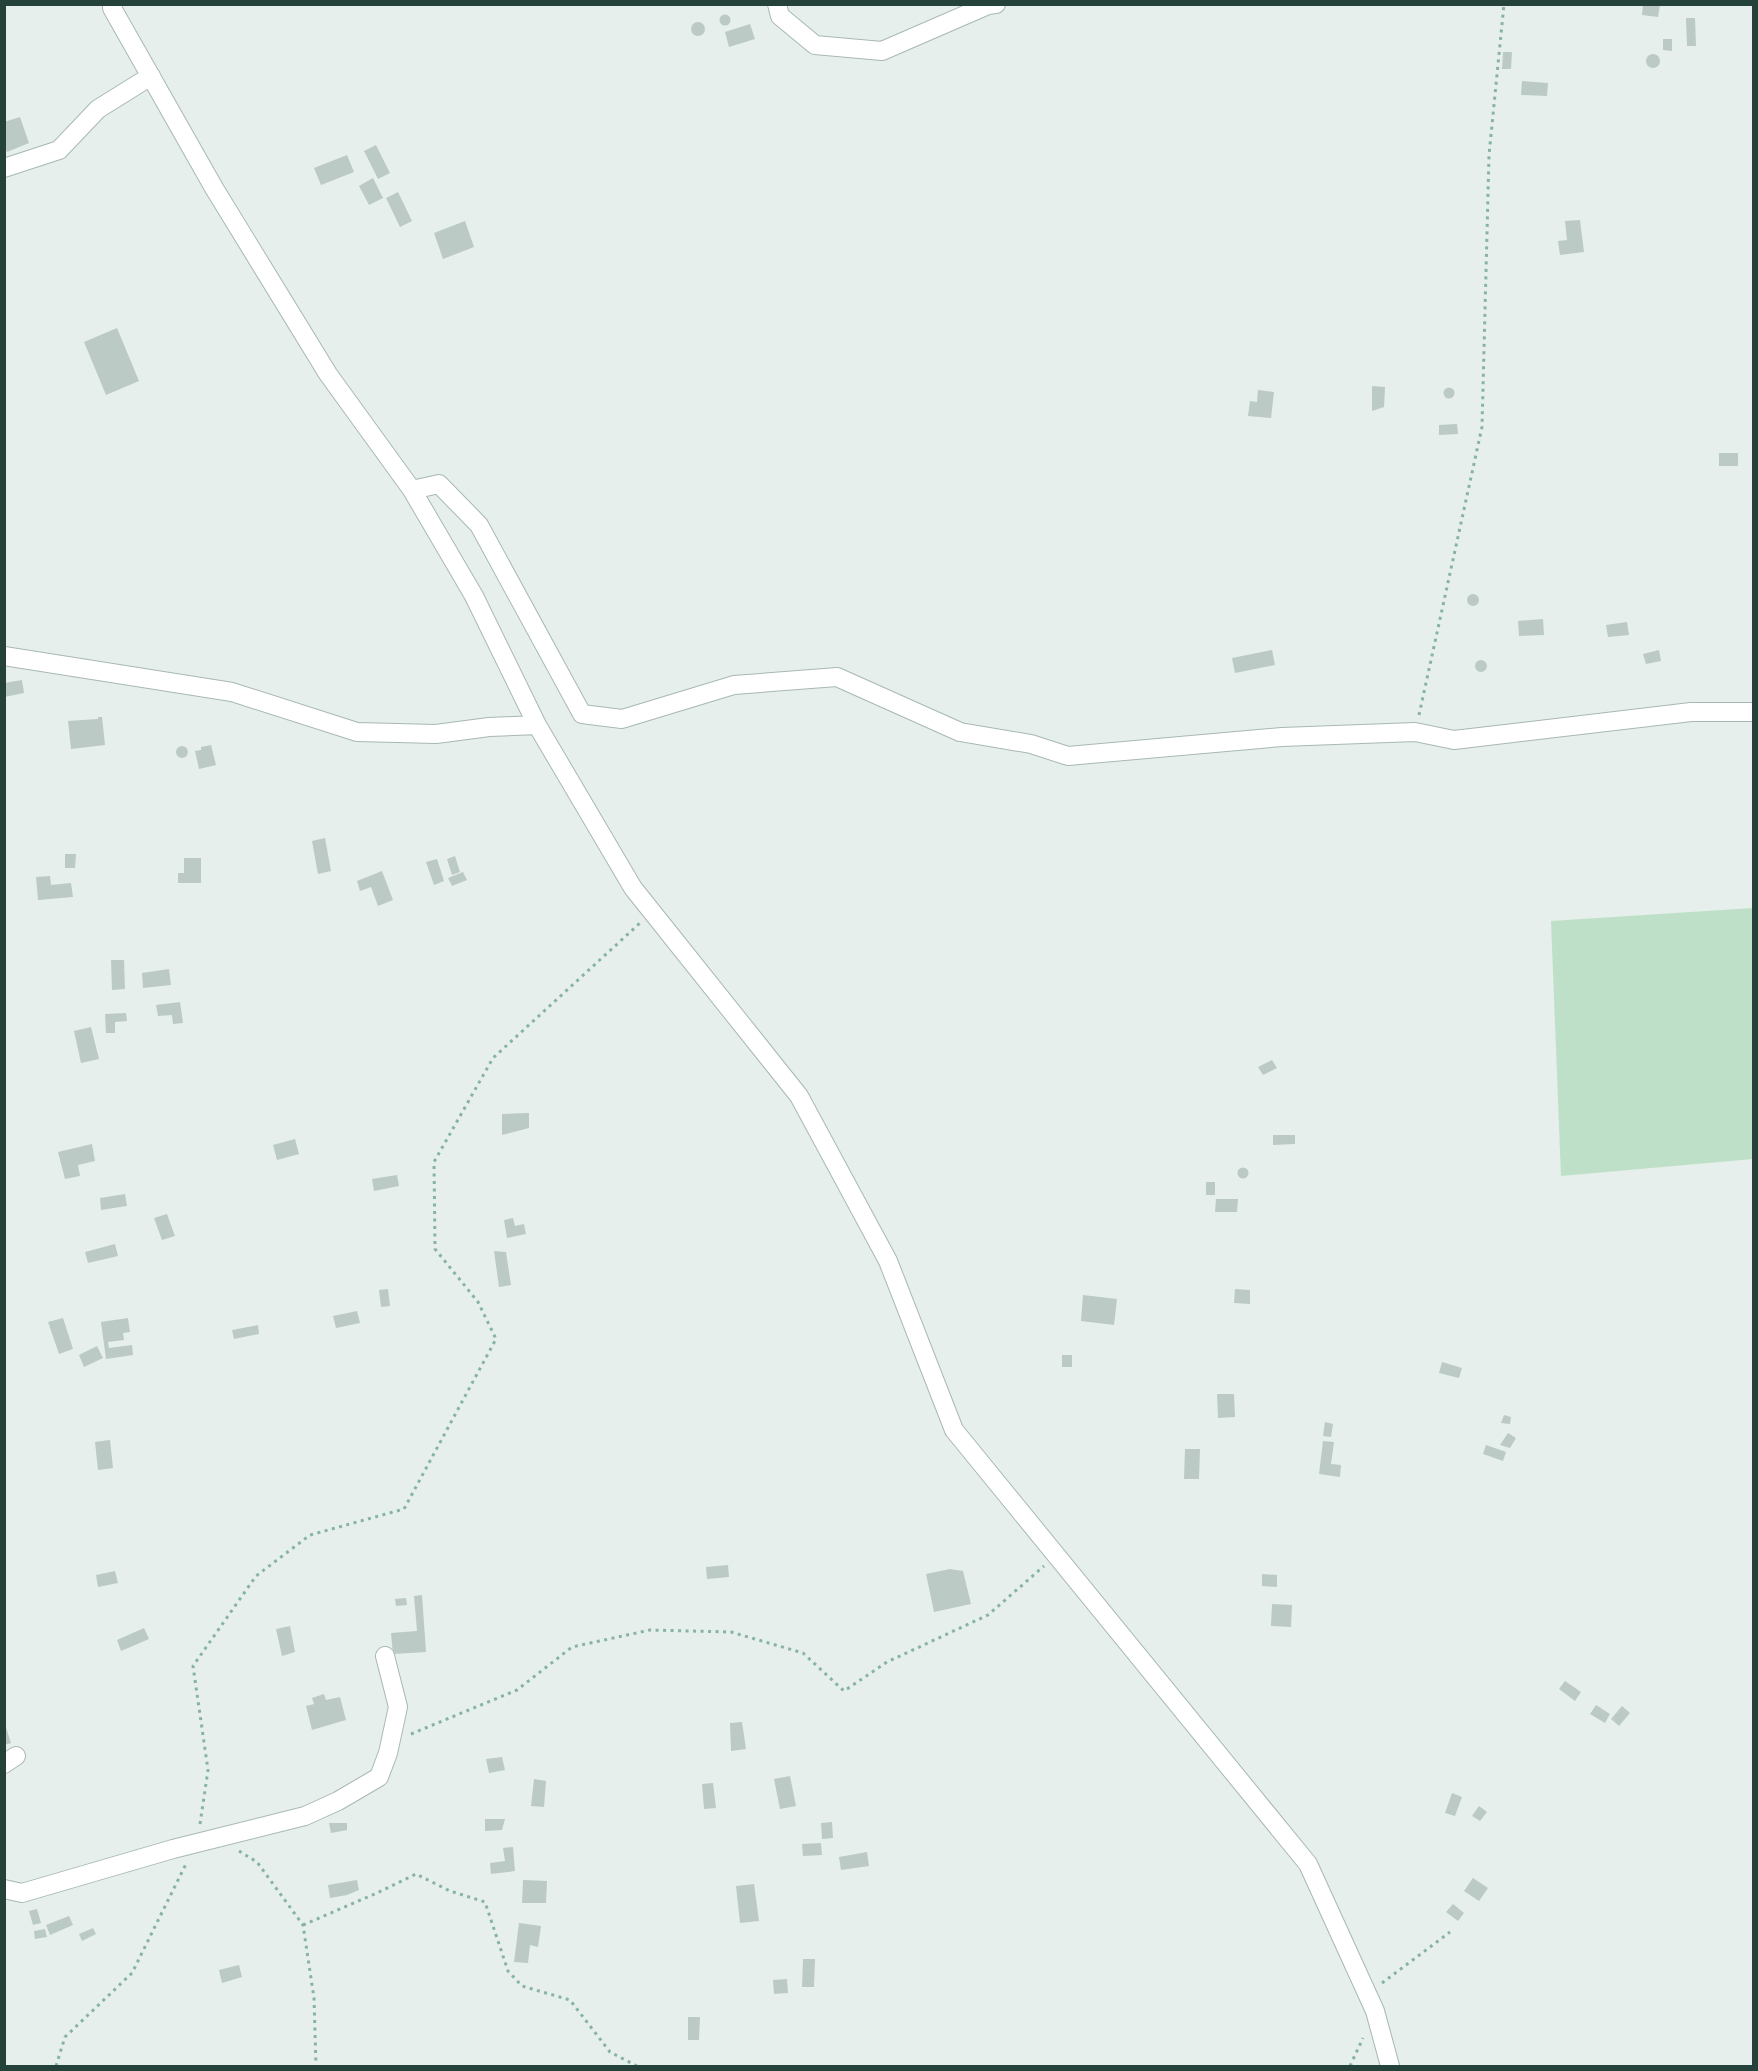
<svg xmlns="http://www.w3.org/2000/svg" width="1758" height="2071" viewBox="0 0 1758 2071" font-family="Roboto,sans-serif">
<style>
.green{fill:#bfe0c8}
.building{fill:#bbcac4}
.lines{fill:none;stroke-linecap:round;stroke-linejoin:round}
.minor-casing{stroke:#a8b8b2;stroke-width:20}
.path{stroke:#86b3a5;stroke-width:3;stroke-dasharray:3 4.5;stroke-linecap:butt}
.minor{stroke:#fff;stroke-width:18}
</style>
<rect width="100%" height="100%" fill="#e6efeb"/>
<!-- green -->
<path class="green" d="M1753 908V1159L1561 1176 1551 921Z"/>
<!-- building -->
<path class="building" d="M1643 4 1660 5 1658 17 1642 15Z
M719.5 20a5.5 5.5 0 1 1 11 0a5.5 5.5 0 1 1-11 0Z
M1686 18H1695L1696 46H1687Z
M691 29a7 7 0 1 1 14 0a7 7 0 1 1-14 0Z
M750 24 755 39 729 47 725 32Z
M1663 39H1672V51L1663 50Z
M1503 52H1512L1511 69H1502Z
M1646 61a7 7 0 1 1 14 0a7 7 0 1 1-14 0Z
M1522 81 1548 83 1547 96 1521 95Z
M20 117 29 143 7 152 4 145V122Z
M376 145 390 173 378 179 364 151Z
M347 155 354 172 321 185 314 168Z
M373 178 383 198 369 205 359 186Z
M398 192 412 221 400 227 386 198Z
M1580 220 1584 252 1560 255 1558 241 1567 240 1565 221Z
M465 221 474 247 443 259 434 233Z
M117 328 139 381 106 395 84 342Z
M1372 386 1385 387 1384 407 1372 411Z
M1443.5 393a5.5 5.5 0 1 1 11 0a5.5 5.5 0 1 1-11 0Z
M1258 390 1274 392 1271 418 1248 416 1250 401 1257 402Z
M1457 424 1458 434 1439 435V425Z
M1719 453H1738V466H1719Z
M1467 600a6 6 0 1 1 12 0a6 6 0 1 1-12 0Z
M1543 619 1544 635 1519 636 1518 621Z
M1627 622 1629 635 1608 637 1606 625Z
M1272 650 1275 665 1235 673 1232 658Z
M1659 650 1661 661 1646 664 1643 654Z
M1475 666a6 6 0 1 1 12 0a6 6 0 1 1-12 0Z
M22 680 24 693 4 697V683Z
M98 717H102L105 745 71 749 68 721 98 719Z
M211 745 216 765 199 769 195 751 201 750V747Z
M176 752a6 6 0 1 1 12 0a6 6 0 1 1-12 0Z
M325 838 331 871 318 874 312 841Z
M65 854H76L75 868H65Z
M455 856 460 872 452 875 447 859Z
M184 858H201V883H178V873H184Z
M437 859 444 881 434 885 426 862Z
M382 871 393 900 378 906 371 887 360 891 357 881Z
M463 872 467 880 452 886 448 878Z
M50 876 51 885 71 883 73 897 38 900 36 877Z
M111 960H124L125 989 112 990Z
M169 969 171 985 143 988 142 973Z
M180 1002 183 1023 173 1024 172 1015 158 1016 156 1005Z
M126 1013 127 1021 115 1022V1033H106L105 1014Z
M91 1027 99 1059 81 1063 74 1031Z
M1272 1060 1277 1068 1263 1075 1258 1067Z
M529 1113V1128L502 1135V1114Z
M1273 1135H1295V1144L1273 1145Z
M295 1139 299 1154 277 1160 273 1145Z
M92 1144 95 1161 78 1165 80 1176 65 1179 58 1152Z
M1237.5 1173a5.5 5.5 0 1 1 11 0a5.5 5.5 0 1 1-11 0Z
M397 1175 399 1186 374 1191 372 1179Z
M1206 1182H1215V1195H1206Z
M125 1194 127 1206 101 1210 100 1198Z
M1216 1199H1238L1237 1212H1215Z
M167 1214 175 1236 162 1240 154 1218Z
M513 1218 515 1226 524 1224 526 1234 507 1238 504 1220Z
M115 1244 118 1256 88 1263 85 1252Z
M494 1251 506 1252 511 1285 499 1287Z
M388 1289 390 1306 381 1307 379 1290Z
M1235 1289 1250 1290V1304L1234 1303Z
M1083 1295 1117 1299 1114 1325 1081 1321Z
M357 1311 360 1323 336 1328 333 1316Z
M63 1318 73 1349 59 1354 48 1322Z
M128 1318 130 1332 123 1333 124 1340 108 1342 109 1348 132 1345 133 1355 106 1359 101 1322Z
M258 1325 259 1334 234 1339 232 1330Z
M97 1346 103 1358 84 1367 79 1355Z
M1062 1355H1072V1367H1062Z
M1442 1362 1462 1368 1459 1378 1439 1373Z
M1217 1394H1234L1235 1417 1218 1418Z
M1504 1415 1511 1417 1510 1424 1501 1423Z
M1325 1422 1333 1424 1331 1437 1323 1436Z
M1508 1433 1516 1438 1510 1448 1500 1445Z
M110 1440 113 1468 98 1470 95 1442Z
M1323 1441 1334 1442 1331 1464 1341 1465 1340 1477 1319 1474Z
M1486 1445 1506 1452 1503 1461 1483 1454Z
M1185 1449H1200L1199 1479H1184Z
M728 1565 729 1577 707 1579 706 1567Z
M950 1569 963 1571 971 1604 934 1612 926 1574Z
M115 1571 118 1583 98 1587 96 1575Z
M1262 1574 1277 1575V1587L1262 1586Z
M422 1595 426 1652 393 1654 391 1633 417 1631 414 1596Z
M406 1598 407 1605 396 1606 395 1599Z
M1272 1604 1292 1605 1291 1627 1271 1626Z
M290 1626 295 1652 282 1656 276 1629Z
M144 1628 149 1639 121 1651 117 1640Z
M1565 1681 1581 1692 1575 1701 1559 1689Z
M324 1694 326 1700 340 1697 346 1720 312 1730 306 1706 314 1704 312 1698Z
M1596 1705 1610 1714 1605 1723 1590 1714Z
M1622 1706 1630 1713 1619 1726 1611 1719Z
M4 1721 11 1743 4 1745Z
M742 1722 746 1749 731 1751 730 1723Z
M502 1757 505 1770 489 1773 486 1759Z
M790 1776 796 1806 780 1809 774 1779Z
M534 1779 546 1781 544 1807 531 1806Z
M713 1783 716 1808 704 1809 702 1784Z
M1452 1793 1462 1797 1455 1816 1445 1813Z
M1479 1806 1487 1812 1480 1821 1472 1816Z
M485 1819H505L502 1830 485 1831Z
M832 1822 833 1838 822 1839 821 1823Z
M329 1823H347V1830L331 1833Z
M821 1843 822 1855 803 1856 802 1844Z
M513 1847 515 1871 491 1874 490 1863 505 1861 503 1848Z
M867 1852 869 1866 841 1870 839 1857Z
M1473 1878 1488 1888 1479 1901 1464 1891Z
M357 1880 359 1890 347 1895 330 1898 328 1885Z
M523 1880 547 1881 546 1903H522Z
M754 1884 759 1921 740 1923 736 1886Z
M1453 1904 1464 1913 1458 1921 1446 1912Z
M37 1909 41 1923 33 1925 29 1911Z
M69 1916 73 1925 50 1935 46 1925Z
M519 1923 541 1926 538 1947 530 1945 528 1963 514 1962Z
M93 1928 96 1934 82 1941 79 1934Z
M45 1929 47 1937 35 1939 34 1931Z
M803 1959H815L814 1987H802Z
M239 1965 242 1977 222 1983 219 1970Z
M787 1979 788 1993 774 1994 773 1980Z
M688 2017H700L699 2040H688Z"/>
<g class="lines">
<defs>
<path id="minor" d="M113 4 112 8 214 188 328 374 412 490 474 596 537 725 633 888 799 1096 888 1261 954 1430 1308 1864 1375 2011 1390 2066
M777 4 780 16 815 45 882 51 988 5 996 4
M4 168 59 150 98 109 151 76
M412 490 439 484 479 525 582 714 622 719 734 685 837 677 960 732 1031 744 1068 756 1282 737 1415 732 1454 740 1691 712H1754
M4 656 232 692 357 732 436 734 489 727 537 725
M4 1764 16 1756
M4 1889 22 1893 173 1849 305 1816 338 1801 379 1777 388 1753 398 1707 385 1656"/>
</defs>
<!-- minor casing -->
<use href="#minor" class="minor-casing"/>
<!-- path -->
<path class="path" d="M1419 715 1482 427 1489 155 1504 4
M411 1734 517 1690 572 1647 650 1630 731 1632 803 1653 844 1691 887 1662 988 1615 1044 1566
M200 1824 208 1770 193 1666 256 1576 310 1535 404 1509 496 1339 478 1302 435 1249 434 1162 493 1058 640 923
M239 1851 257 1862 303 1925 314 1998 316 2066
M303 1925 377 1893 416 1874 450 1891 485 1902 508 1971 522 1986 570 2000 610 2052 637 2066
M1382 1983 1450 1932
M56 2066 65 2037 132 1973 186 1864
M1350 2066 1363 2038"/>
<!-- minor -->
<use href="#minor" class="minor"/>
</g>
<!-- border -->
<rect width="1758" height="2071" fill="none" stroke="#24423a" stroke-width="12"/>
</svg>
